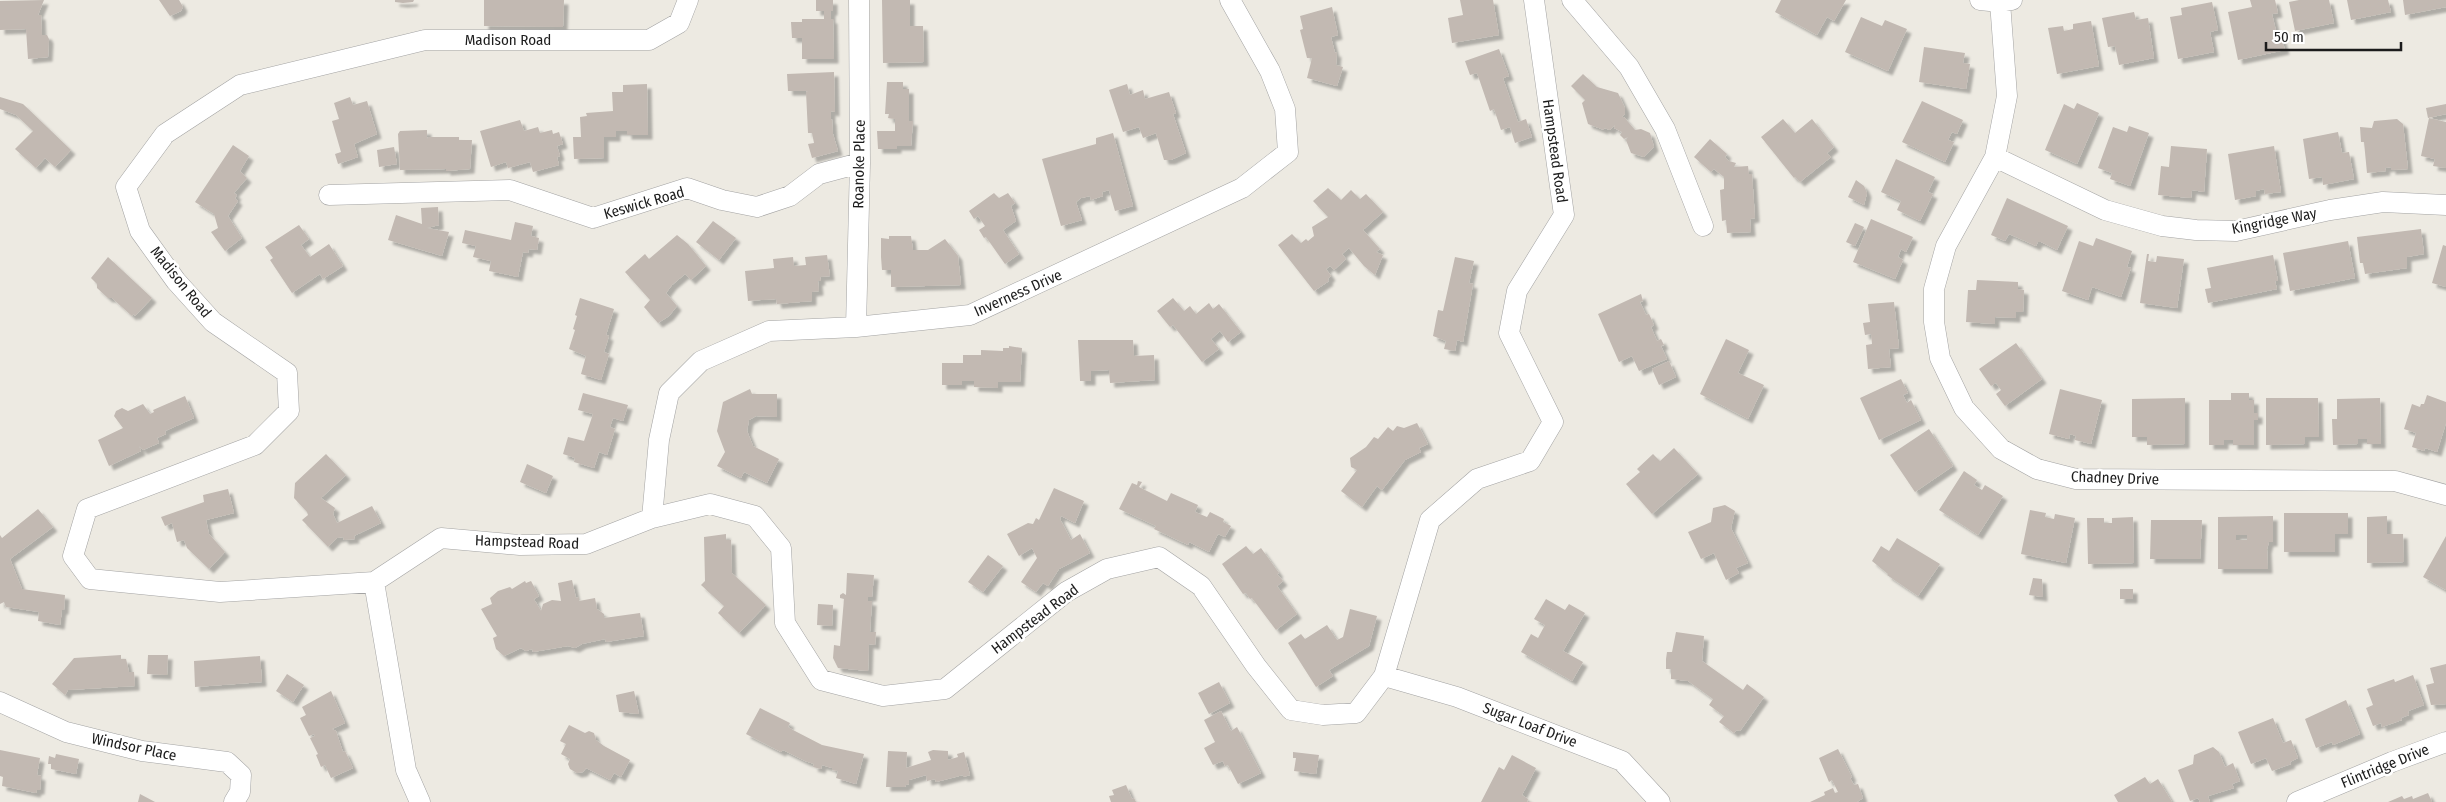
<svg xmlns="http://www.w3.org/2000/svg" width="2446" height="802" viewBox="0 0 2446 802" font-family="'Fira Sans Condensed',sans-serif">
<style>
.building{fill:#c2b9b2;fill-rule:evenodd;filter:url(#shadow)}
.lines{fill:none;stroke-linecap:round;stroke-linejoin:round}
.street-casing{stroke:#a3a3a3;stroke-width:21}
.street{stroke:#fff;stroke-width:20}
.labels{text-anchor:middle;stroke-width:5;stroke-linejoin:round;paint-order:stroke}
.street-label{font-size:15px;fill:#1c1c1c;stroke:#fff}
</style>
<defs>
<filter id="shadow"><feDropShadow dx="4.5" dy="4.5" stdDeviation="1" flood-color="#0004"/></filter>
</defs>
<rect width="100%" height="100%" fill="#edeae2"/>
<!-- building -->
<path class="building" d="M44 0 38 15H41L42 35H47L49 39 48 57 28 59 26 29 0 30V1Z
M159 0H179L183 7 181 11 170 16Z
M395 0H414L413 2 403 3 395 2Z
M484 0H564L563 27 484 26Z
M816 0H833V11H831V19H833L834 59H802V38H792L791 22H802V19H824V11H816Z
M882 0H910V26H923L924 62 883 63Z
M1460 0H1493L1499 35 1452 43 1448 18 1463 15Z
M1781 0H1846L1834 21 1827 17 1817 35 1775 12Z
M2250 0H2275L2278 13 2272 14 2277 35H2281L2285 50 2238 60 2228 12 2252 7Z
M2299 0H2329L2334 23 2295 31 2289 2Z
M2347 0H2388L2391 12 2351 20Z
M2403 0H2446V7L2405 15Z
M2212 2 2218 30 2210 32 2214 52 2178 59 2170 17 2182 15 2181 8Z
M1332 7 1338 35 1331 37 1335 53 1337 52 1336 65 1343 67 1337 86 1307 78 1312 58H1307L1300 30 1303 29 1300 16Z
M2134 12 2136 20 2148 18 2154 58 2119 65 2115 46 2108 47 2102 18Z
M1861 17 1882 26 1885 20 1907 29 1888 71 1845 52Z
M2091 21 2099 66 2057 74 2048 28 2063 26 2064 31 2073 29V24Z
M1924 47 1965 53 1963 63 1970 64 1966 89 1919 82Z
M1499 49 1509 76 1503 78 1518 122 1526 119 1532 137 1515 143 1510 127 1501 130 1494 109 1490 111 1477 73 1470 75 1465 61Z
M834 72 835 112 831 111V120L832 119 833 134 838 151 812 158 808 144 814 143 812 133H808L806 92 808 91H788L787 74Z
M1583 74 1597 87 1618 93 1625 108V114L1622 117H1624L1635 130 1641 129 1650 133 1654 147 1644 157 1631 153 1626 140 1628 137 1624 139 1620 135 1622 132 1614 128 1615 125 1610 130 1604 128V130L1588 124 1582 103 1585 100 1571 86Z
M887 82H903V89H909V121H913L911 146H897V149H878L877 131H895V119L888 118 889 114H885Z
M647 84 648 135H627V131H616V137H604V158L574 159 573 137H581L580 117 587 116 586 113 613 111 612 92H623V85Z
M1127 84 1130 95 1143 90 1145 99 1169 92 1176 113 1173 114 1186 153 1171 160H1164L1156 133 1143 138 1139 127 1123 132 1109 90Z
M0 97 23 104 71 150 55 167 45 158 36 168 15 149 33 131 16 115 0 109Z
M350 97 353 105 367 101 377 134 354 144 358 157 338 164 335 154 341 152 332 121 339 119 334 103Z
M1922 101 1963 120 1957 134 1952 132 1948 140 1954 142 1945 162 1902 142Z
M2077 103 2099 113 2077 164 2045 150 2064 104 2074 109Z
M2446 104V114L2428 118 2426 108Z
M2429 118 2446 122V168L2433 166 2435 159 2421 156Z
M1783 119 1795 133 1812 119 1834 147 1827 153 1831 157 1800 182 1795 177 1794 178 1761 137Z
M2397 119 2403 124 2408 169 2391 170V167L2385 168 2386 171 2367 173 2364 142H2361L2360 127 2372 128 2374 121Z
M520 120 524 131 538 127 540 133 552 130 553 134 559 132 563 144 557 146 560 156 557 157 559 165 533 172 530 162 508 168 506 162 491 167 480 131Z
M2129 126 2149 133 2130 186 2110 179 2112 173 2098 168 2113 127 2127 132Z
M427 130V139L428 137H459V140H472L470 169 446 171V169L400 170 398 134 400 131Z
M2338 132 2342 153 2349 152 2354 179 2323 185 2322 177 2309 179 2303 139Z
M1113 133 1133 206 1115 211 1109 190 1102 192 1103 196 1091 200 1090 196 1081 198 1076 202 1082 220 1061 226 1042 159 1096 144V138Z
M1710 139 1727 154 1725 157 1729 161 1736 163 1734 167 1748 166 1749 174H1752L1755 218 1750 219 1751 232 1727 233 1726 220 1722 221 1720 190 1724 189V177L1714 169 1711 172 1694 157Z
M233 145 249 156 240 171 247 178 234 193 237 195 235 198 238 201 228 216 242 238 225 251 211 232 218 228 214 214 195 202Z
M2171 146 2207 149 2204 192 2192 190 2191 198 2158 195 2161 166 2169 167Z
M2274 146 2281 192 2265 194 2264 189 2256 191V196L2235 200 2228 154Z
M394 147 397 164 379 167 377 150Z
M1896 159 1935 177 1928 192 1933 194 1920 221 1897 210 1901 201 1881 192Z
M1856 180 1864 186 1867 193 1864 205 1848 197Z
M1328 188 1341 200 1351 190 1360 199 1366 194 1383 212 1363 230 1380 249 1376 252 1383 255 1375 275 1364 266 1349 248 1342 254 1346 259 1334 270 1330 266 1326 269 1331 276 1328 279 1329 281 1314 291 1278 245 1292 234 1301 243 1306 239 1308 241 1314 236 1312 227 1328 217 1313 201Z
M994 193 999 198 1008 193 1015 203 1011 206 1016 221 1003 230 1019 254 1005 264 986 237 984 238 979 230 985 226 978 216 974 219 969 211Z
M2007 198 2068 226 2057 250 2041 242H2038L2036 246 2009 234 2005 241 1991 235Z
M438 207 439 225 427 228 449 232 442 256 388 240 396 215 422 224 421 208Z
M1871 219 1913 237 1906 252 1901 249 1898 257 1903 260 1895 279 1853 262Z
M713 221 736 238 719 260 696 242Z
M515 222 533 226 531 236 539 238 537 250 529 249 528 253 523 252 518 277 489 271 491 261 473 257 476 246 462 243 465 230 511 240Z
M1855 223 1864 227 1855 246 1846 242Z
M299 225 309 239 301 245 310 257 329 244 343 266 323 279 320 274 292 293 270 260 273 258 265 247Z
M2421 229 2424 254 2407 257V268L2365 274 2363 263H2360L2357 237Z
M677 235 688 244 706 266 691 280 685 274 672 285 666 293 677 306 669 316 658 323 644 307 650 300 625 272 645 254 649 259Z
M889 236H911L913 250H928L945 239 958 256 961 285 891 287V270H882L881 257V238L889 239Z
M2096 238 2132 251 2127 267 2131 268 2121 297 2092 287 2088 300 2062 291 2079 241 2093 246Z
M2348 241 2355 278 2290 291 2283 253Z
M2443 245 2446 246V287L2432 283Z
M2147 254H2149L2148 261 2156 262 2157 256 2184 259 2177 308 2140 303Z
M827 255 830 276 820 277 821 281H818L819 291 812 292V301L777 304 776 299 748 301 745 271 774 268 773 259 793 257 794 266 806 265 805 257Z
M2273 255 2278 281H2275L2277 289 2208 303 2205 289 2211 288 2207 268Z
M108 257 152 298 135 316 134 314 132 316 112 298H108L97 288V284L91 278Z
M1455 257 1474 261 1469 283 1473 284 1463 342 1457 340 1455 351 1444 349 1446 341 1433 336 1438 310 1443 311Z
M1977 280 2018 282V289L2024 290 2023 312H2016V318L1995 317V324L1966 322 1968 290H1976Z
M1641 294 1643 301 1640 302 1646 315 1649 314 1654 325 1651 327 1657 341 1661 339 1664 345 1661 346 1667 359 1639 371 1632 356 1619 362 1598 314Z
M580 298 614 309 606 335 609 336 604 352 609 354 601 380 581 374 586 356 569 349 575 330 573 329 577 316 575 315Z
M1173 298 1184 311 1190 306 1196 314 1209 303 1213 309 1219 304 1241 332 1228 342 1220 331 1211 339 1219 349 1202 362 1173 325 1170 327 1157 311Z
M1894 302 1899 348 1889 349 1891 367 1868 369 1866 345 1872 344 1871 334 1865 335 1863 323 1870 322 1868 304Z
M1726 339 1749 350 1738 373 1764 385 1748 419 1700 394Z
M1078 340H1133L1134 356 1154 355 1155 380 1110 383 1109 370 1091 371V381H1080Z
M2016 343 2042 379 2005 406 1996 394 2001 390 1996 383 1991 386 1979 369Z
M1009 346 1022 348 1020 382H998V388L974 387V381H962V385H942V363H963V355H981V350L1003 351V348H1009Z
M1669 361 1676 377 1659 385 1652 369Z
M1901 379 1908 393 1903 395 1907 403 1911 400 1921 420 1879 440 1860 398Z
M750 389 752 394H777V417L756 416 749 420 747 431 753 446 779 459 767 483 744 472 741 478 717 466 725 452 717 431 723 402Z
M2060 389 2102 400 2091 444 2075 440 2076 436 2070 434 2069 439 2049 434Z
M583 393 628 405 623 421 613 418 610 427 615 429 607 455 599 452 594 468 574 462 575 458 563 454 568 437 584 441 593 414 578 410Z
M2231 393H2249V400H2254V413H2258V420H2254V445H2233V440H2224V445H2209V400H2231Z
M2427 395 2446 402V423L2437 452 2425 448 2424 451 2412 447 2416 433 2404 429 2412 404 2420 407 2421 404H2424Z
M185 396 194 418 165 431 166 434 157 438 159 443 143 450 139 446 141 451 109 466 98 440 123 428 114 416 116 411 122 408 128 411 143 404 150 414 154 412 153 410Z
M2185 398V444L2147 445V437H2132V399Z
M2266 398H2318L2319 437H2305V444L2266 445Z
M2380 398 2381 444H2367V439H2358V444L2333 445 2332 419H2337V399Z
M1417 423 1428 444 1419 448 1421 452 1405 460 1382 490 1377 486 1362 507 1341 491 1357 470 1351 467 1350 458 1366 447 1374 437 1378 439 1388 427 1393 431 1397 426 1404 428Z
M1929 429 1953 466 1915 492 1890 455Z
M1674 448 1698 474 1652 514 1626 484 1640 472 1637 469 1653 454 1660 461Z
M326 454 346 475 321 498 335 508 333 514 337 523 372 506 381 523 354 536 355 539 344 540 343 537 337 538 328 547 302 520 308 515 307 512 294 498 295 483Z
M527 464 553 476 546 493 520 482Z
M1964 471 1977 480 1974 485 1982 490 1985 485 2003 496 1978 535 1939 510Z
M1138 481 1142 482 1139 487 1167 501 1171 493 1198 505 1195 512 1207 517 1210 512 1224 519 1223 522 1231 526 1225 537 1218 534 1209 552 1189 542 1188 545 1154 529 1156 526 1119 509 1132 483 1137 485Z
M1054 488 1084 501 1075 523 1061 516 1060 519 1071 540 1080 534 1090 553 1059 569 1048 586 1043 583 1036 592 1021 582 1037 558 1032 548 1019 556 1007 534 1028 523 1033 524 1036 518 1039 520Z
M228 489 234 513 206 520 209 534 225 552 209 569 187 548 184 540 177 542 172 523 165 526 161 517 204 502 203 495Z
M1725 505 1735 511 1731 528 1748 563 1736 568 1739 573 1726 580 1714 553 1701 559 1688 532 1711 522 1713 508Z
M38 509 53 527 10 559 22 589 65 595 64 610H62L60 625 38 621 39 612 6 607 4 602 0 604V535L2 538Z
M2030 510 2046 513 2045 517 2054 519 2055 514 2075 518 2066 563 2021 554Z
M2284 513H2348V534H2335V552H2284Z
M2273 516V542H2269L2267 549 2268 569H2218V517ZM2236 535H2247V540H2236Z
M2387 516V534H2403L2404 562 2367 563V517Z
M2133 517 2134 563 2088 564 2087 518H2104V523H2112V518Z
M2151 520H2202L2200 559H2150Z
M726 534V540H731L732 573 766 605 739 633 718 613 724 606 701 585 705 581 704 537Z
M2446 536V590L2423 577Z
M1897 538 1940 564 1918 596 1887 575 1888 574 1872 561 1881 546 1889 551Z
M1246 546 1253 554 1261 548 1279 573 1277 574 1283 581 1277 586 1297 614 1276 630 1252 598 1250 599 1246 593 1243 594 1222 564Z
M988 555 1003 566 983 592 968 582Z
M847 573 874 575 872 597H868V601H872L870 632H876L875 645 869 644 868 671 838 668 833 658 834 645 840 646 844 599 840 598V595L843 593 846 595Z
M2033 578 2042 579 2043 597 2029 595Z
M572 580 576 598 579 597V601L595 598 597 609 604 614V618L640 613 644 636 606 642 605 639 582 644 575 648 568 646 533 652 532 649 526 651 521 648 504 656 496 649 493 638 497 636 481 609 492 604 490 598 498 591 510 587 512 589 525 581 526 583 531 581 539 596 534 599 541 611 543 604 552 600 561 601 558 583Z
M2120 589H2133V599H2120Z
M1546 599 1565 610 1569 604 1585 613 1563 651 1583 662 1572 681 1521 652 1531 634 1538 638 1545 625 1534 619Z
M818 604 833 605 832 626 817 625Z
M1350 609 1377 616 1369 646 1329 670 1333 676 1316 687 1288 643 1301 634 1305 639 1327 625 1337 640 1343 637Z
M1676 632 1704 636 1702 661 1743 690 1747 684 1764 697 1740 731 1737 730 1734 733 1719 722 1724 716 1709 705 1713 699 1688 681 1671 679V669H1666V659L1667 652H1672Z
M121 655V659H126L129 672H134L135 686 68 690 65 695 52 684 74 658Z
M148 655H168L167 675 147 674Z
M260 656 262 682 195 687 194 661Z
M2446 664V704L2431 705 2426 685 2434 683 2430 668Z
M287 674 304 685 293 702 276 691Z
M2413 675 2424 705 2408 711 2409 715 2401 718 2402 720 2382 727 2381 723 2373 726 2366 708 2373 705 2367 689 2394 679 2395 682Z
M1219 682 1230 703 1209 714 1198 693Z
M331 691 345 723 332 729 336 731 343 752 345 751 353 768 331 778 325 765 321 767 316 755 318 754 310 738 315 736 314 734 309 736 300 718 306 715 302 707Z
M634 691 639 714 619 712 616 695Z
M2346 700 2360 734 2333 745 2332 742 2316 748 2305 719Z
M760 708 790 723 788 727 793 730 822 745 864 754 856 784 836 778 838 771 832 770V768L822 765 821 769 813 767 814 764 805 761 783 750 781 752 746 734Z
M1221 711 1231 731 1237 727 1261 773 1238 784 1228 765 1225 766 1223 761 1213 765 1204 748 1215 742 1204 720Z
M2273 718 2283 743 2291 740 2298 758 2290 762 2291 764 2272 771 2266 758 2251 764 2238 732Z
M569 725 585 733 589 731 594 733 596 740 604 746 630 760 621 777 614 773 610 780 586 768 583 772 577 773 570 769 568 764 570 759 561 754 566 744 560 741Z
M2213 747 2219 752 2225 767 2233 763 2240 781 2232 784 2234 788 2208 796 2210 802H2200L2198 798 2190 801 2178 770 2193 764 2194 755Z
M1838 749 1852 777 1850 778 1854 785 1858 784 1863 798 1857 802H1810L1825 795 1824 792 1833 788 1835 793 1838 792 1832 780 1829 782 1819 758Z
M0 750 40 758 37 775 41 776 40 790H37L36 793 2 786 3 777 0 776Z
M933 750 948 751V760L958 757 957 754 964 752 970 775 963 777V775L936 782 935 779 927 781 926 775 909 780V784L906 785 905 787H886L888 751 907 752 906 768 931 760 928 752Z
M1293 752 1319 755 1316 774 1294 771 1296 758H1293Z
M56 754 79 759 76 774 51 769V764H48L49 756 55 758Z
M1512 755 1536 768 1522 795 1528 799 1527 802H1481L1499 767 1504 770Z
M2145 777 2150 784 2158 779 2172 802H2118L2114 795Z
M1126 785 1132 799 1134 798 1136 802H1111L1109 796 1114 795 1112 790Z
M2428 793 2432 802H2388L2402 796 2404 799 2412 796 2413 799Z
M140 794 155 802H138Z"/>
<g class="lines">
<defs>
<path id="street" d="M688 0 679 23 649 40H425L240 85 165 134 126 187 140 231 176 281 213 322 287 373 289 411 255 445 87 509 73 556 90 579 220 592 374 582 441 538 520 545 586 544 652 518 710 504 755 516 781 548 785 623 821 680 883 696 945 689 1066 592 1107 569 1159 557 1201 586 1256 666 1291 710 1323 715 1356 713 1384 676 1430 520 1477 479 1530 461 1553 422 1509 333 1517 291 1564 215 1534 0
M1572 0 1629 67 1665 129 1703 226
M1980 0 2000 2 2012 0
M2000 2 2007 96 1995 157 1946 246 1934 289V322L1940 358 1964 408 2001 449 2037 469 2076 479 2395 481 2446 495
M1995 157 2105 210 2162 226 2196 230 2236 231 2330 210 2383 202 2446 205
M329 195 510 190 593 218 687 188 722 200 757 207 790 196 819 174 860 163
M856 327 860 163 859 0
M652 518 659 440 669 393 701 361 769 331 856 327 970 315 1242 188 1288 152 1285 109 1270 71 1230 0
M374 582 406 770 420 802
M1384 676 1457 697 1622 761 1660 802
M0 702 66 732 142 751 227 762 241 775 240 792 234 802
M2297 802 2392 762 2446 742"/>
</defs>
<!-- street casing -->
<use href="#street" class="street-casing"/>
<!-- street -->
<use href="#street" class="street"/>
</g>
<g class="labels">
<!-- street labels -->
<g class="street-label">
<text x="508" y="45">Madison Road</text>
<text transform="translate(1555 151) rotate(82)" y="5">Hampstead Road</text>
<text transform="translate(859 164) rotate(-89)" y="5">Roanoke Place</text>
<text transform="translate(644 203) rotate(-16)" y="5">Keswick Road</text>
<text transform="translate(2274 221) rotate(-11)" y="5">Kingridge Way</text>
<text transform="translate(181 282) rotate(51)" y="5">Madison Road</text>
<text transform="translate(1018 293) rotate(-24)" y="5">Inverness Drive</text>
<text transform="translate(2115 478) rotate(2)" y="5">Chadney Drive</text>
<text transform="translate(527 542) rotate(2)" y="5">Hampstead Road</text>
<text transform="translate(1035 619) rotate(-37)" y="5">Hampstead Road</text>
<text transform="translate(1530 725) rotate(21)" y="5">Sugar Loaf Drive</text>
<text transform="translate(134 747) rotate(12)" y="5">Windsor Place</text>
<text transform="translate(2385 766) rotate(-22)" y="5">Flintridge Drive</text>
</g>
</g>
<!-- scale -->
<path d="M2266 42v8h135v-8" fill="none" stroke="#1c1c1c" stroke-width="2.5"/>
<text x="2274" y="42" font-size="15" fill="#1c1c1c" stroke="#ffffff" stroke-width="4" paint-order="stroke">50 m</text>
</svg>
